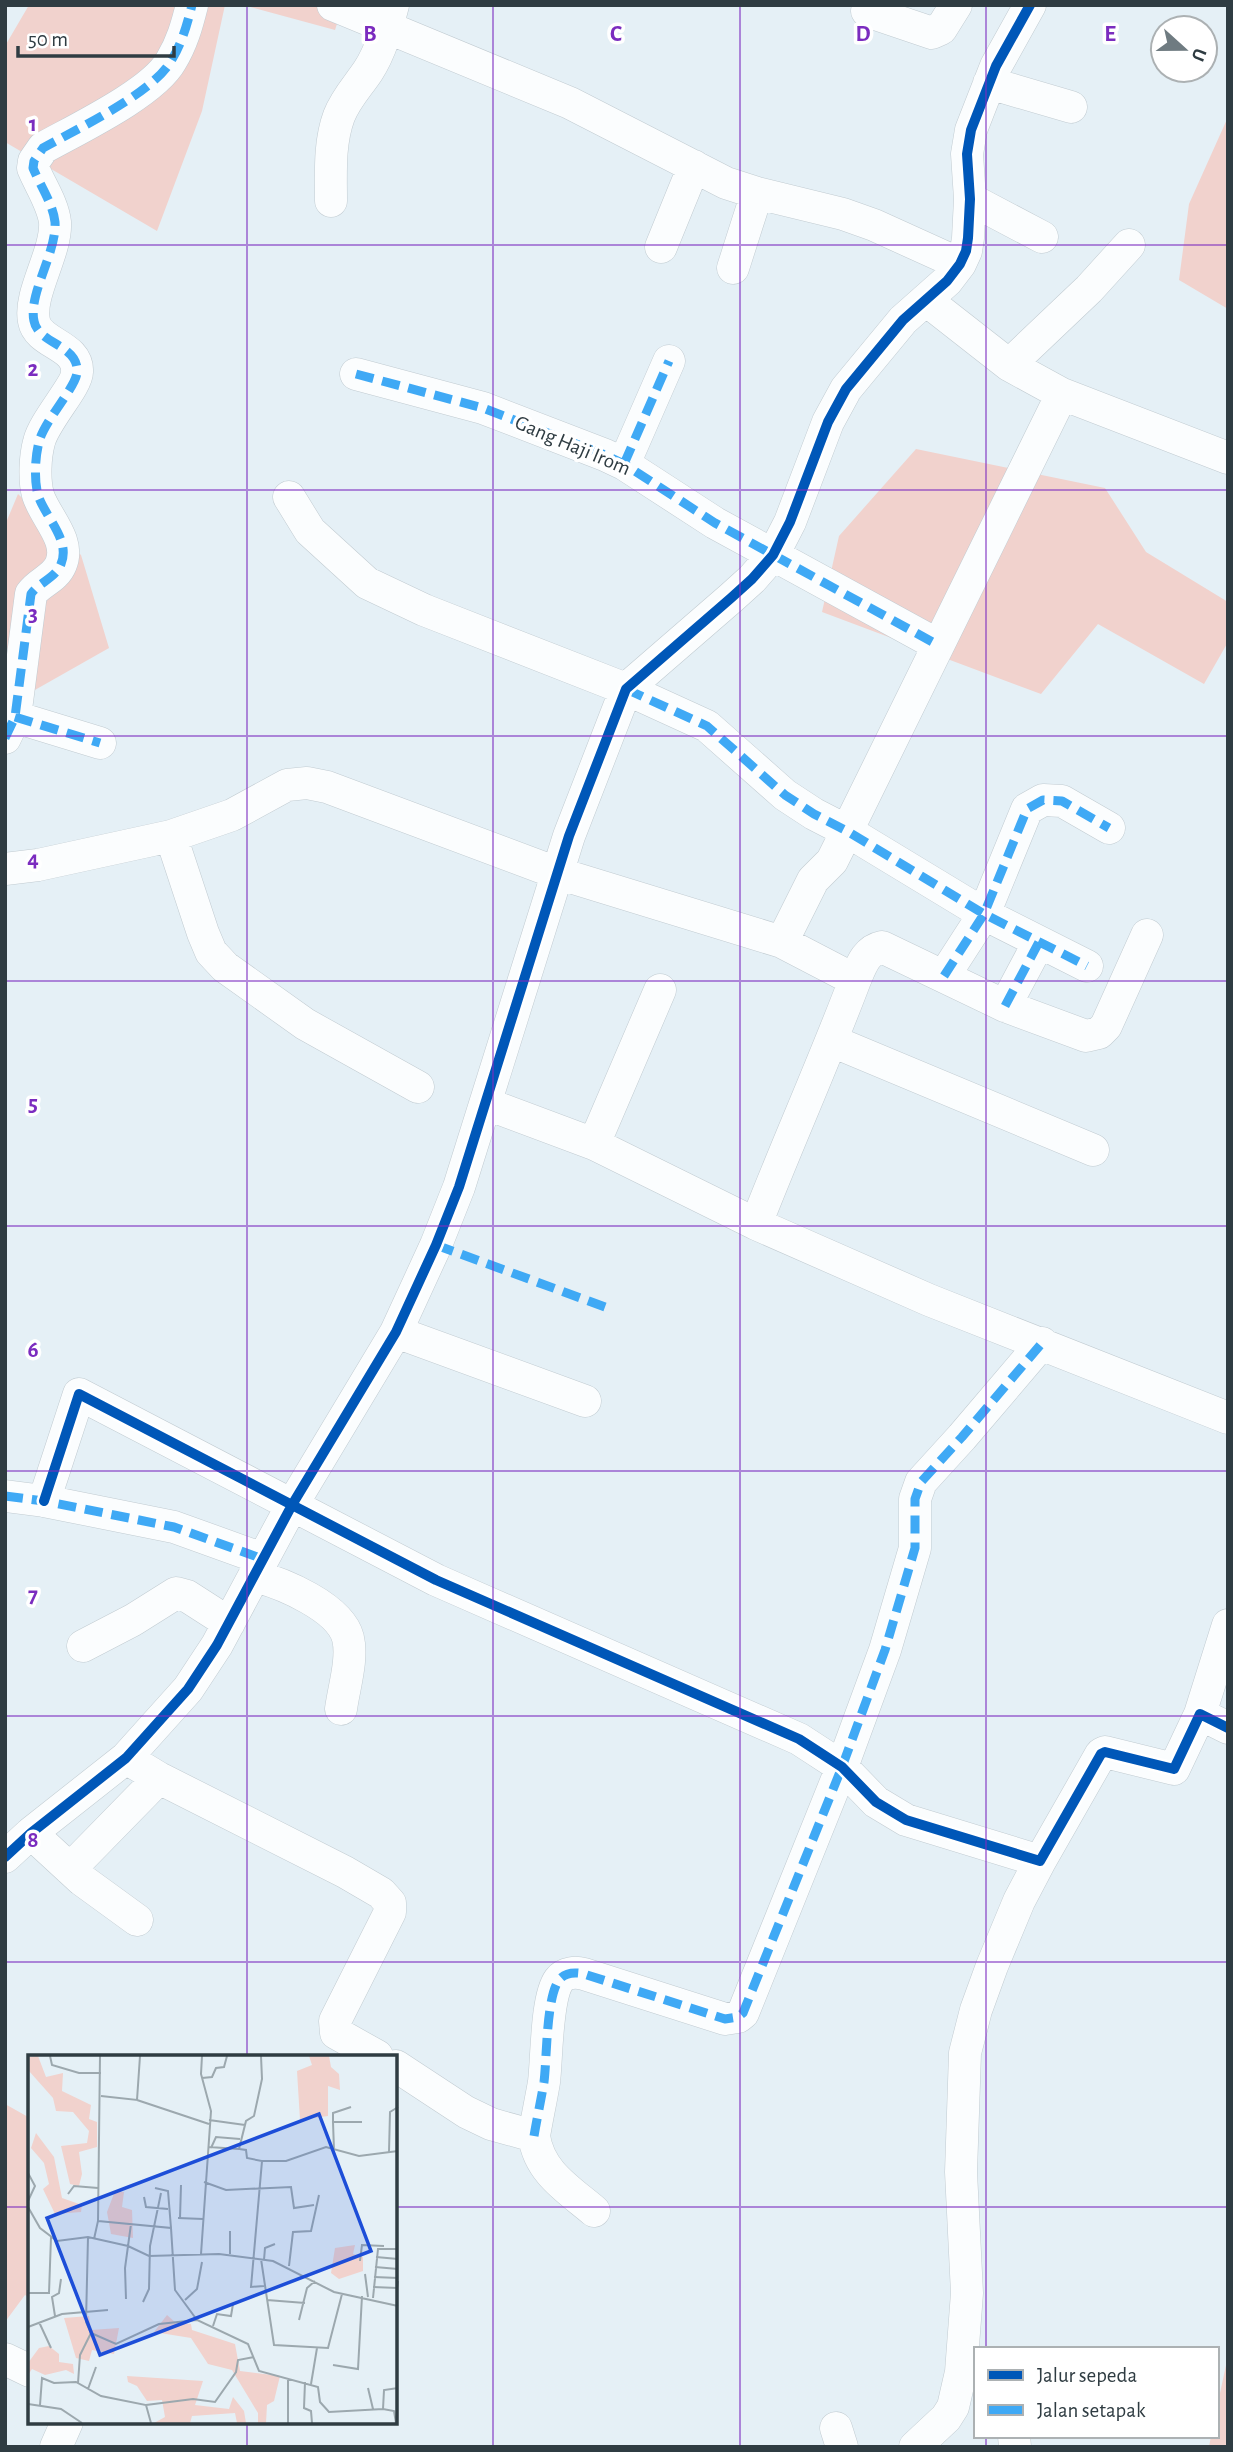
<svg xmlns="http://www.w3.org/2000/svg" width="1233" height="2452" viewBox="0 0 1233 2452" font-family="'Alegreya Sans',sans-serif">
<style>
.green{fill:#f1d2cd}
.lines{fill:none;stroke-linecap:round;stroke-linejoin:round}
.minor-casing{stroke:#c1cbd1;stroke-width:33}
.minor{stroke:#fbfdfe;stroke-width:32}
.quiet{stroke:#3fa9f5;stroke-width:9;stroke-dasharray:18 9;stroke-linecap:butt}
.cycleway-casing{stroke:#fff;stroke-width:15}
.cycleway{stroke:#0057b8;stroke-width:10}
.grid{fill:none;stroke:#7b2cbf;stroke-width:2;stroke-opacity:0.55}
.labels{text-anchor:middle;stroke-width:7;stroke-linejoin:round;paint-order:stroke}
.street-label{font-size:21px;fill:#2f3c42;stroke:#fff}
.inset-road{fill:none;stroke:#9ca8ae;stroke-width:2}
.view{fill:#1d4ed8;fill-opacity:0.15;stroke:#1d4ed8;stroke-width:3.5}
.inset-edge{fill:none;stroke:#2f3c42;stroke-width:3.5}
.grid-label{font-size:23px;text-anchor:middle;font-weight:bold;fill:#7b2cbf;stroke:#fff;stroke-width:7;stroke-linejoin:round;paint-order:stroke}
</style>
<rect width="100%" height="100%" fill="#e5f0f6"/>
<!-- green -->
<path class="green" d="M29 5H225L202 111 157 231 5 142V46Z
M243 5H343L335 30Z
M1228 117V309L1179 280 1189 204Z
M916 449 1105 488 1146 552 1228 602V642L1204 684 1098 624 1041 694 822 612 839 536Z
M18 494 81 555 109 648 19 699 5 729V525Z
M5 2104 30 2118V2298L25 2295 5 2322Z
M1228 2356V2447H1209L1211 2436H1217V2407Z"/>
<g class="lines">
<defs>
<path id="minor" d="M333 5 570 103 726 183 757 193 843 214 874 225 960 264
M867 11 932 33 941 29 956 5
M989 83 1071 107
M970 199 1042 237
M331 201C331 173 329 143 339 116 346 98 358 86 368 71 381 51 387 28 393 5
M661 247 694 166
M733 268 757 193
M926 300 1009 365 1062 394 1228 458
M1009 365 1089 289 1129 245
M356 374 483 408 605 455 624 464 715 523 938 645
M624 464 669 361
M289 497 310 531 367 583 424 610 626 689 707 726 785 795 814 814 847 831 984 914 1087 966
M15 717 100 743
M5 738 15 717 31 594C39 582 55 579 61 564 71 540 45 517 38 495 34 480 35 457 39 442 44 421 77 386 77 372 79 345 38 344 34 321 28 294 57 252 55 222 53 204 40 185 33 168L34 161 43 148C77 129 153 93 171 61 182 43 187 25 192 5
M171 836 203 933 211 952 225 967 305 1024 418 1087
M5 869 38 865 171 836 232 815 287 785 307 783 327 787 557 873 782 942 813 880 832 861 842 841 1062 394
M782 942 855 980C861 966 866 950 882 947L1005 1006 1086 1036 1099 1033 1106 1026 1147 935
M944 976 984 914 1027 809 1043 800 1062 801 1109 828
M1005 1006 1039 942
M832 1041 1093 1150
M487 1104 594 1144 756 1224 929 1300 1228 1418
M594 1144 660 990
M756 1224C788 1142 824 1062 855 980
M396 1332 585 1401
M5 1496 44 1501 174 1527 263 1559
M44 1501 79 1394 436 1580 799 1739 842 1767 876 1802 906 1820 1040 1861 1101 1754 1105 1752 1174 1769 1200 1714 1228 1728
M254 1576C282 1583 340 1607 348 1638 353 1659 344 1687 341 1709
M83 1646 133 1620 176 1593 187 1596 229 1623
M1200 1714 1228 1625
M126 1758 159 1778 345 1872 381 1893 390 1903V1912L335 2021 336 2033 377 2056
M31 1833 82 1880 137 1920
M5 1857 31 1833 126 1758 188 1689 217 1645 292 1505 396 1332 436 1245 459 1187 569 836 626 689 731 598 752 579 773 555 790 522 828 422 846 389 903 320 947 281 960 264 966 251 968 238 970 199 967 154 971 130 996 66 1030 5
M70 1869 159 1778
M396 2066 466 2112 491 2124 534 2136C539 2172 568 2189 594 2211
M534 2136C537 2118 541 2100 544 2082 547 2058 546 1998 559 1980 565 1972 576 1972 584 1974L725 2019 738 2017 743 2013 842 1767 885 1650 915 1548V1499L921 1482 962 1437 1042 1343
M5 2359 30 2371
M836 2428 842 2447
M1014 2436 1015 2447
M56 2447 67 2422
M915 2447 946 2418 953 2407 961 2372 967 2293 961 2172 965 2053 976 2010 992 1966 1019 1901 1040 1861"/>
</defs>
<!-- minor casing -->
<use href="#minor" class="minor-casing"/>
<!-- minor -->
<use href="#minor" class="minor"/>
<!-- quiet -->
<path class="quiet" d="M356 374 483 408 605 455 624 464 715 523 938 645
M624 464 669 361
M626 689 707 726 785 795 814 814 847 831 984 914 1087 966
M15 717 100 743
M5 738 15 717 31 594C39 582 55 579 61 564 71 540 45 517 38 495 34 480 35 457 39 442 44 421 77 386 77 372 79 345 38 344 34 321 28 294 57 252 55 222 53 204 40 185 33 168L34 161 43 148C77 129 153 93 171 61 182 43 187 25 192 5
M944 976 984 914 1027 809 1043 800 1062 801 1109 828
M1005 1006 1039 942
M436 1245 605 1307
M5 1496 44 1501 174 1527 263 1559
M534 2136C537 2118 541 2100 544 2082 547 2058 546 1998 559 1980 565 1972 576 1972 584 1974L725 2019 738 2017 743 2013 842 1767 885 1650 915 1548V1499L921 1482 962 1437 1042 1343"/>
<defs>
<path id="cycleway" d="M44 1501 79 1394 436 1580 799 1739 842 1767 876 1802 906 1820 1040 1861 1101 1754 1105 1752 1174 1769 1200 1714 1228 1728
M5 1857 31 1833 126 1758 188 1689 217 1645 292 1505 396 1332 436 1245 459 1187 569 836 626 689 731 598 752 579 773 555 790 522 828 422 846 389 903 320 947 281 960 264 966 251 968 238 970 199 967 154 971 130 996 66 1030 5"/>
</defs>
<!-- cycleway casing -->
<use href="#cycleway" class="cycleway-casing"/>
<!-- cycleway -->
<use href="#cycleway" class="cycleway"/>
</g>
<!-- grid -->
<path class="grid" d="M247 5V2056M493 5V2447M740 5V2447M986 5V2349M5 245H1228M5 490H1228M5 736H1228M5 981H1228M5 1226H1228M5 1471H1228M5 1716H1228M5 1962H1228M5 2207H30M396 2207H1228M247 2422V2447M986 2436V2447"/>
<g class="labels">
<!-- street labels -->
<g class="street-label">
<text transform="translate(573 445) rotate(23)" y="7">Gang Haji Irom</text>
</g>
</g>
<!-- overview -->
<g transform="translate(28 2055)">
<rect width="369" height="369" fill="#e5f0f6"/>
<path d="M10 1 18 22 35 18 34 36 63 50 61 64 69 67V92L51 97 54 119 51 131 42 129 33 91 59 88 61 76 45 57 28 56 25 43 1 16 0 2ZM281 1H301L303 12 311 19 312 35 300 31V61L272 65 269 16 284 10ZM8 78 26 102 34 143 54 150 53 157 27 159 15 134 21 129 16 108 3 93ZM87 136 96 137 94 152 104 155 105 183 83 179 79 157ZM327 190 325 199 335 202V216L311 224 303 218 307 193ZM139 260 148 268 163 269 164 275 207 289 212 316 252 321 246 346 239 350 238 368H230V358L204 315 180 309 163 283 126 277ZM61 261 63 275 91 273 86 299 64 295 61 306 48 303 36 263ZM21 291 31 299V307L45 309 46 319 38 315 17 320 4 314 0 320V308L11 293ZM99 321 175 326 167 350 201 354 205 342 216 356 218 368H209L207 358 164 361 162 368H126L137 362 134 345 119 346 109 331 100 327Z" fill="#f1d2cd"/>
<path class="inset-road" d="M22 1 24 10 51 18H73M233 1 234 24 226 61 218 66 211 94 218 95 219 103 234 106 223 232 236 231M174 23 184 22 188 13 196 12 199 1M73 41 109 45 112 1M109 45 181 69M181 65 217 70M305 67V58L323 52M181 92 211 94M183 93 188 82 212 84M306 95 305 67H334M361 97 362 57 370 52M234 106H258L298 92 331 101 370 96M0 118 7 131 0 146M176 127 198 135 263 132 266 153 286 150M127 133 140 136 143 173M40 139 46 131 70 133M116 142 118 152 140 154M0 152 12 173 29 186 60 182 100 191 121 201 191 199 245 206 306 237 370 251M150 163 175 164M152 163 153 130M70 166 143 173 147 235 169 265 220 289 231 316 290 332 292 347 301 357 355 354 366 356 368 368M202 176V199M60 182 58 267 63 278M66 184 70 166 72 1M173 199 183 56 173 19 174 1M348 202 370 204M233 204 246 290 300 293 314 239M236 205 237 193 247 189M332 206 334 190 356 191M261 211 265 177 283 176 291 140M347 212 370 214M337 219 340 242M346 222 370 223M345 232 369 233 370 226M0 238H21L23 182M345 243 350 194H370M98 244 97 213 103 169M157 245 169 234 174 207M239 245 277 248M115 247 121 234 122 191 133 138M27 261 24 242 31 238 33 224M271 265 279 233 287 226M11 267 23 293M185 271 189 259 203 261 205 249M0 272 34 259 80 255M63 278 88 289 131 269 169 265M305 310 330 314 334 241M277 327 276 353 283 356 284 368M50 328 52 300 63 278M283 329 289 293M340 333 345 354M60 334 68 312M0 349 33 354 54 368M12 350 14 323 26 328 48 327 73 341 118 350 123 368M118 350 165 344 187 347 208 317 210 305 226 302M355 354 356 335 370 333M260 368V323"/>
<path class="view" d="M291 59 343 196 72 300 19 163Z"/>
<rect width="369" height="369" class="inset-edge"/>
</g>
<g class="grid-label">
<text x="370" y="41">B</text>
<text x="616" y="41">C</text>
<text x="863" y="41">D</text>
<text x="1110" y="41">E</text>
<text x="33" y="131">1</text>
<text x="33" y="376">2</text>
<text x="33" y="621">3</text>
<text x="33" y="866">4</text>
<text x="33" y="1111">5</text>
<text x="33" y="1357">6</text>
<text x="33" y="1602">7</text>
<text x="33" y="1847">8</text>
</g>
<!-- border -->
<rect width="1233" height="2452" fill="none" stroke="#2f3c42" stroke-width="14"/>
<!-- legend -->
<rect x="974" y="2347" width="245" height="91" fill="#ffffff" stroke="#acb1b3" stroke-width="2"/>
<rect x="988" y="2370" width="35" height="10" fill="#0057b8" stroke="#acb1b3" stroke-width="2"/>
<text x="1037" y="2382" font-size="21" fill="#2f3c42">Jalur sepeda</text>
<rect x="988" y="2405" width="35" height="10" fill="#3fa9f5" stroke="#acb1b3" stroke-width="2"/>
<text x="1037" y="2417" font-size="21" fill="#2f3c42">Jalan setapak</text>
<!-- north arrow -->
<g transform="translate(1184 49) rotate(111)"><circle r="33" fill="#ffffff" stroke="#acb1b3" stroke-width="2"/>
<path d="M0-5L12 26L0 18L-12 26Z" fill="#6f7b81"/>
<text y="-10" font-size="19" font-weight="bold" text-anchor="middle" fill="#2f3c42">U</text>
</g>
<!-- scale -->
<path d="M18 46v10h156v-10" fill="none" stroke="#2f3c42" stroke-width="3.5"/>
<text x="28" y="46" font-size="21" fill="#2f3c42" stroke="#ffffff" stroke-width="5" paint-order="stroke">50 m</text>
</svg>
